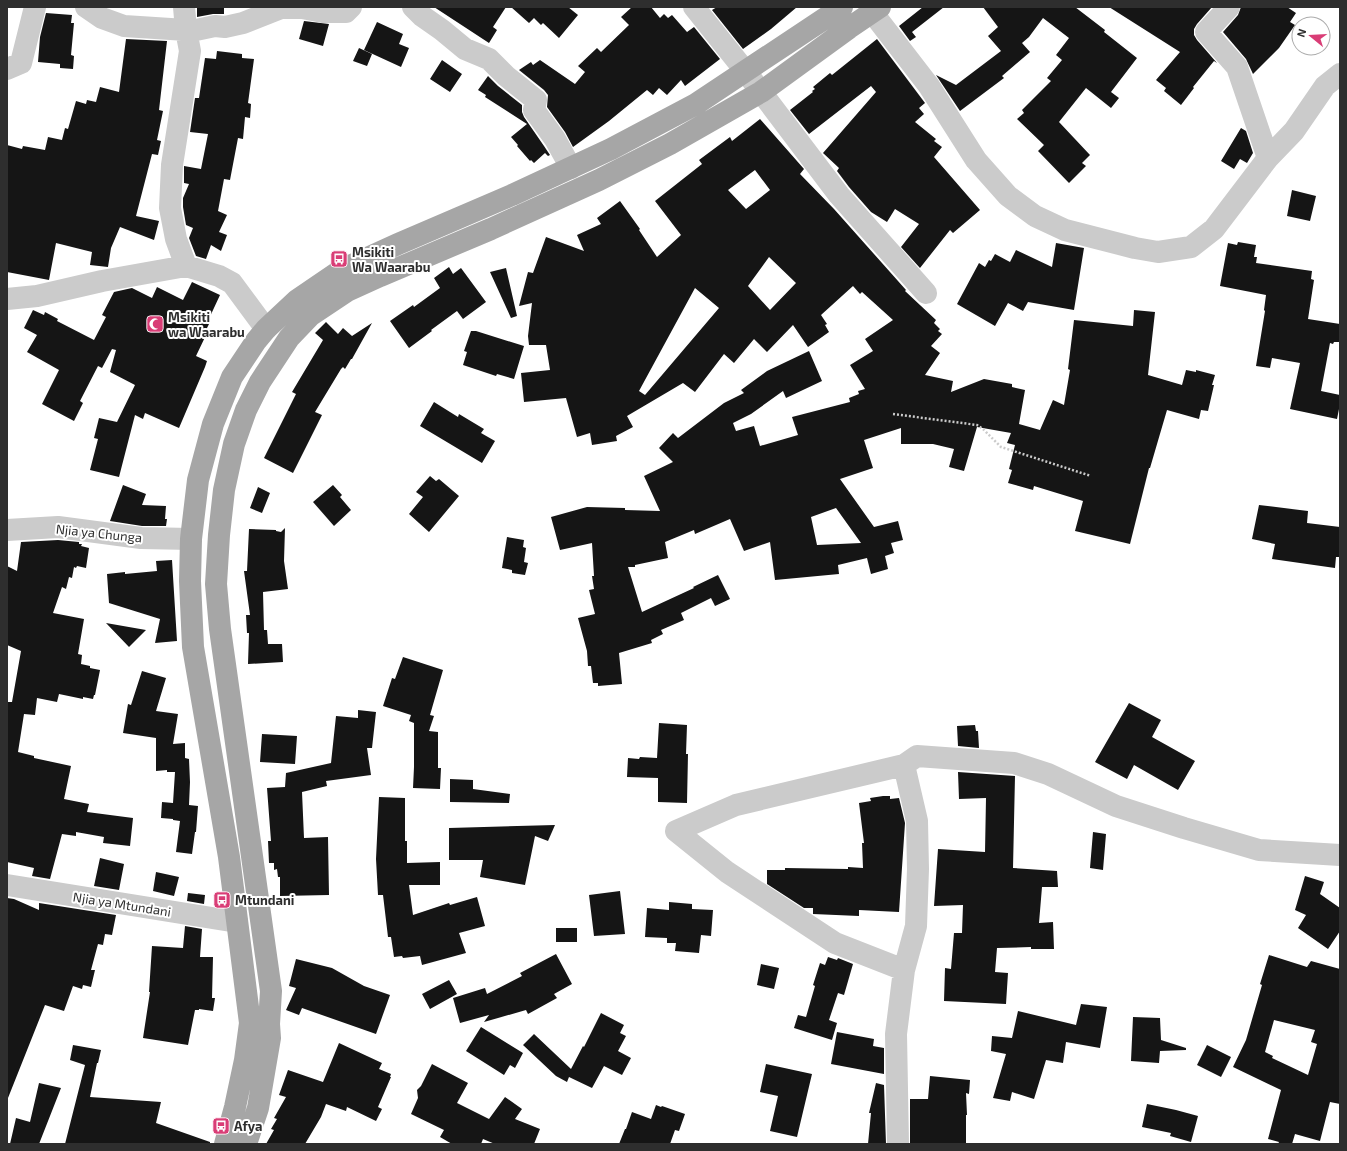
<svg xmlns="http://www.w3.org/2000/svg" width="1347" height="1151" viewBox="0 0 1347 1151" font-family="'Exo 2',sans-serif">
<style>
.building{fill:#151515;fill-rule:evenodd}
.lines{fill:none;stroke-linecap:round;stroke-linejoin:round}
.path{stroke:#cbcbcb;stroke-width:2.5;stroke-dasharray:2 2;stroke-linecap:butt}
.minor{stroke:#cbcbcb;stroke-width:22}
.major{stroke:#a6a6a6;stroke-width:22}
.labels{text-anchor:middle;stroke-width:4;stroke-linejoin:round;paint-order:stroke}
.poi-label{font-size:13px;font-weight:bold;fill:#2e2e2e;stroke:#fff;text-anchor:start}
.street-label{font-size:13px;fill:#2e2e2e;stroke:#fff}
</style>
<rect width="100%" height="100%" fill="#fff"/>
<!-- building -->
<path class="building" d="M197 7H224V14H213L197 17Z
M434 7H506L493 27 497 30 489 43Z
M511 7H568L578 15 559 38 543 23 541 25 534 18 529 23Z
M632 7H651L660 18 664 14 668 18 672 15 687 32 694 27 720 59 685 86 681 80 667 95 659 88 653 95 647 90 609 121 573 147 565 132 547 107 548 95 544 90 519 70 531 62 533 65 540 60 575 84 585 72 578 66 597 48 601 52 629 25 621 17Z
M717 7H797L771 29 743 49 712 10Z
M923 7H944L912 32 916 37 910 41 899 26Z
M983 7H1075L1105 30 1104 32 1137 58 1111 92 1119 98 1111 108 1086 88 1059 122 1090 155 1082 163 1086 166 1069 183 1038 151 1044 145 1017 119 1024 113 1022 110 1051 81 1047 78 1062 60 1056 55 1069 38 1043 18 1029 37 1022 43 1030 52 1002 76 1004 78 960 111 936 75 956 85 1001 51 988 36 998 27Z
M1109 7H1212L1197 24 1194 29V35L1197 40 1217 63 1214 61 1193 87 1194 88 1181 105 1164 91 1166 88 1156 80 1180 52Z
M1241 7H1287L1296 13 1290 22 1295 25 1279 48 1253 74 1246 59 1223 32 1238 15Z
M46 13 72 15 71 23H74L71 55 74 56 73 69 60 68V64L38 62 40 37Z
M304 21 329 24 323 46 299 39Z
M377 22 403 34 399 44 409 48 401 67 364 50Z
M126 39 167 41 159 110 163 111 157 140 161 141 158 155 152 154 136 216 159 221 154 240 120 227 111 248 108 267 90 265 92 252 56 243 49 280 7 272V145L22 149 23 146 45 150 48 137 62 140 65 128 68 129 76 101 86 104 87 100 96 102 100 87 119 92Z
M877 39 925 103 919 108 924 114 915 122 936 139 934 141 942 147 934 157 980 210 953 233 950 230 920 268 901 247 919 224 895 209 887 222 871 212 849 187 837 171 839 168 823 153 876 92 871 86 809 134 790 110 813 92 812 91 815 89 813 87 830 73 832 75Z
M359 48 372 54 367 66 353 61Z
M217 51 242 54V58L254 59 248 103 251 104 250 118 245 117 243 139 238 138 230 180 224 179 218 211 227 215 219 232 227 235 221 251 211 245 206 259 196 256 189 238 193 228 186 225 183 207V198L189 184 184 183V166L201 169 208 134 190 132 195 98H199L205 58 216 59Z
M442 60 462 74 450 92 430 79Z
M488 76 498 86 522 105V112L524 117 544 146 550 155 548 156 545 153 534 163 531 160 530 161 517 146 518 145 511 137 527 124 485 97 486 95 478 90Z
M760 119 804 169 800 174 834 209 906 290 905 291 936 320 934 323 940 329 938 331 942 334 931 346 940 353 925 375 953 381 951 392 984 379 1012 384V387L1025 390 1019 424 1040 430 1053 400 1064 405 1070 370 1068 369 1074 320 1133 326 1134 310 1155 312 1148 375 1182 385 1186 370 1196 372V370L1215 375 1212 385H1214L1208 411 1201 410 1199 419 1167 410 1150 468H1149L1130 544 1075 531 1083 501 1034 486 1033 490 1008 483 1012 470 1009 469 1015 445 1007 443 1011 433 977 427 964 471 949 467 954 449 933 444H901V428L864 440 873 468 840 479 874 527 898 521 903 540 891 543 894 553 885 556 888 569 871 574 867 558 838 565 839 574 775 580 770 542 744 551 730 519 695 534 694 530 665 542 668 558 635 565V567H628L642 612 694 588 693 587 718 575 730 599 715 606 711 598 681 613 684 620 661 630 663 634 651 640 652 643 619 653 622 684 598 686V683H593L591 666H588L587 651 578 618 595 614 589 590 594 589 592 576H594L592 543 560 550 551 517 587 507 625 508V510L660 511 644 476 673 462 659 448 673 433 678 438 724 403 744 393 741 390 767 371 809 351 822 381 786 398 783 391 751 414 733 423 736 431 754 426 760 446 798 435 792 417 850 402 849 398 859 394 858 391 865 389 850 365 873 351 865 339 893 320 862 292 860 294 853 286 821 315 827 324 825 325 829 332 808 347 793 325 767 352 754 339 734 363 724 354 695 392 683 383 627 416 633 427 616 436 617 441 592 445 590 433 577 437 566 398 524 402 521 373 550 370 546 345H529L528 336 532 303 519 306 528 272 533 273 546 237 584 251 577 235 601 224 597 218 620 201 640 229 639 230 657 257 681 235 655 201 702 164 699 160 730 137 732 141ZM755 170 770 190 746 209 728 190ZM769 257 796 283 770 310 748 286ZM695 288 719 308 645 395 639 391ZM836 508 861 543 817 545 811 517Z
M1241 128 1246 131 1253 153 1247 163 1240 159 1234 169 1221 161Z
M1292 190 1316 196 1310 221 1287 216Z
M1238 242 1256 245 1254 257H1257L1256 263 1312 271 1311 279 1314 280 1308 319 1340 324V342H1334L1333 344 1330 343 1321 391 1340 395V404L1337 419 1290 409 1300 363 1272 358 1270 368 1256 366 1265 311 1264 310 1266 295 1220 286 1228 243 1237 245Z
M1056 243 1084 248 1074 310 1028 302 1023 311 1008 303 995 326 957 304 979 263 985 267 989 260 991 261 995 254 1010 262 1016 250 1052 267Z
M449 267 453 274 461 268 486 302 463 319 457 311 431 330 432 331 409 348 390 321 413 305 414 307 440 288 434 278Z
M506 268 517 316 511 318 490 272Z
M192 282 220 295 207 323 209 324 205 332 207 333 196 356 207 361 205 367 179 428 145 413 143 419 135 415 119 477 90 470 98 439 94 438 99 418 117 422 135 385 110 372 116 350 112 349 102 368 98 366 80 401 83 403 74 421 42 404 59 370 27 352 37 335 24 328 33 310 44 315 45 312 58 319 57 321 94 340 106 317 102 315 114 292 132 288 152 298 157 287 183 300Z
M326 322 338 334 343 328 352 336 372 323 352 359H351L345 369 343 367 341 369 315 412 322 415 293 473 264 458 296 394 292 392 323 340 315 333Z
M471 331H476L524 346 514 379 497 374 496 376 463 365 467 352 464 351Z
M434 402 458 417 459 414 484 429 481 433 495 441 482 463 420 426Z
M430 476 436 481 439 479 459 496 429 532 409 514 423 497 416 492Z
M123 485 146 494 142 505 166 506 165 519H167L166 526H142L110 521Z
M333 485 342 495 340 497 351 510 334 526 313 502Z
M258 487 270 493 262 513 250 508Z
M1259 505 1308 511 1307 523 1340 527V557H1336L1335 568 1272 559 1275 544 1252 539Z
M285 528 284 561 288 589 263 592 264 630H267L268 644H282L283 662 248 664 249 633H247L246 615H250L244 571H247L249 529 276 530V531L281 532Z
M507 537 524 540 523 547 526 548 524 562 528 563 525 575 512 573V570L502 568Z
M58 540 79 542V544H82L81 546 89 548 86 568 77 566 76 568 74 567 72 578 69 577 66 589 62 587 53 613 84 619 78 654 82 655 81 664 90 666V668L100 670 95 695H94L93 699 83 697V699L59 694 57 702 37 698 35 715 24 714 18 752 34 756V758L71 766 64 799 89 804 87 812 133 818 130 846 103 843 104 837 76 832V836L62 834 50 879 32 876 34 868 7 862V702H12L21 651 7 645V566L17 571 21 542Z
M172 560 177 641 155 643 160 619 109 603 107 574 125 572V574L157 571 156 561Z
M106 623 146 630 129 647Z
M403 657 443 670 430 715 434 716 429 731 438 732V768H441L440 789 413 788 414 767V723L409 721 411 715 383 706 392 678 395 679Z
M142 671 166 678 156 711 178 714 173 744 185 743V758L189 759 190 782 189 805 198 806 196 832H195L192 854 176 852 180 821 173 820V819L161 818 162 802 173 803 175 772H167V770L156 771V738L123 733 128 704 131 705Z
M1129 703 1161 720 1152 737 1195 761 1178 790 1134 765 1127 779 1095 762Z
M358 710 376 712 372 748H367L371 775 326 781 327 786 302 792 304 838 328 837 329 895 280 896V877H278L277 869 274 870V863H269L268 841H271L267 788 285 787 286 773 331 763 336 716 358 718Z
M659 723 687 725 686 754H688L687 803 658 802V778L627 777 628 758 639 759 640 757 657 758Z
M975 725 976 731H978L979 748 958 746 957 726Z
M262 734 297 736 295 764 260 762Z
M958 772 1015 776 1013 868 1057 871 1058 887H1042L1039 923 1053 922 1054 949H1031V947L997 948 995 972 1008 973 1006 1004 944 1001 945 968 951 969 954 933H962L963 905 934 906 938 849 985 852 986 798 959 799Z
M450 779 473 780V789L510 794 509 803 450 802Z
M883 796H890V799L899 798 905 823 899 912 859 910V916L813 914V908H804L767 884V870H785V868L848 869V867L863 868 862 843H864L859 803 871 801 870 798Z
M379 797 405 798V841H407V863L440 862V885H409L413 915 449 903 450 905 477 897 485 926 459 933 466 953 422 965 420 956 403 958 402 956 394 957 391 937H388L383 895H378L376 859Z
M555 825 548 841 535 836 525 885 480 877 483 860H449V828Z
M1093 832 1106 834 1103 870 1090 868Z
M100 858 124 864 119 890 94 886Z
M156 872 179 877 174 896 153 891Z
M1305 876 1324 882 1320 894 1340 908V931L1328 949 1298 928 1306 915 1295 910Z
M620 891 625 934 594 936 589 895Z
M188 893 205 895 204 904 187 901Z
M7 898 14 899 39 910V903L116 915 112 935 105 934 103 945 98 944 91 970H95L91 987 83 985 82 989 73 986 64 1011 45 1005 8 1098Z
M669 902 692 904V909L713 910 711 936 701 935 699 953 675 951 676 943H667V938L645 937 647 908 669 910Z
M185 926 202 929 200 957H213L212 998H215L213 1011 199 1009V1010H195L188 1045 143 1038 150 992H149L152 946 183 948Z
M556 928H577V942H556Z
M556 954 572 984 554 994 557 998 528 1014 526 1010 484 1022 489 1015 460 1023 453 998 485 988 487 994 522 976 520 973Z
M1269 955 1307 967 1311 961 1340 969V1104L1330 1102 1320 1141 1295 1134 1292 1144H1278L1279 1142 1268 1139 1281 1090 1233 1067 1246 1040 1262 985 1260 984ZM1274 1020 1315 1030 1311 1042 1317 1044 1308 1075 1272 1058 1273 1056 1265 1052Z
M828 957 837 960 838 958 853 964 844 995 838 993 829 1020 837 1023 832 1040 794 1028 798 1015 806 1017 815 986 813 985 820 963 825 965Z
M296 959 332 968 364 986 390 995 376 1034 302 1008 299 1015 286 1010 296 988 289 986Z
M761 964 779 968 774 989 757 985Z
M449 980 457 994 430 1009 422 994Z
M1081 1004 1107 1007 1100 1048 1066 1042 1063 1063 1046 1060 1034 1099 1012 1092 1010 1101 993 1098 1006 1054 991 1051 992 1036 1012 1038 1018 1011 1076 1025Z
M601 1013 624 1025 620 1033 626 1036 618 1051 631 1058 622 1075 604 1066 592 1088 569 1077 567 1082 556 1076 523 1045 534 1034 571 1069 583 1046 584 1047Z
M1133 1017 1160 1018 1161 1040 1186 1048V1050L1160 1051 1159 1063 1131 1061Z
M481 1027 523 1053 515 1068 510 1065 504 1075 466 1051Z
M837 1032 874 1039 873 1046 884 1048V1074L831 1064Z
M339 1043 382 1063 379 1069 391 1074 390 1077H391L378 1107 382 1109 376 1121 347 1107 346 1111 326 1104 321 1117 305 1144H266L274 1130 271 1129 277 1119 274 1118 286 1097 279 1095 288 1070 323 1082Z
M73 1045 101 1050 98 1063H97L90 1097 161 1102 156 1123 210 1142V1144H65L85 1065 70 1060Z
M1207 1045 1231 1057 1221 1077 1197 1065Z
M432 1064 468 1083 457 1103 489 1119 505 1097 522 1109 515 1119 540 1129 534 1144H495L483 1139 481 1144H452L440 1137 444 1130 411 1114 418 1098 417 1090 421 1086Z
M766 1064 812 1074 797 1137 770 1131 778 1096 760 1092Z
M930 1076 970 1080 969 1094 966 1093 967 1115H966V1144H910V1099H928Z
M39 1083 61 1088 39 1144H10L16 1118 30 1122Z
M876 1083 884 1085 886 1144H868L871 1113H869Z
M1147 1104 1176 1110 1198 1116 1191 1142 1170 1136 1171 1133 1142 1127Z
M656 1105 661 1107 662 1106 685 1114 679 1131 675 1130 670 1144H619L625 1129H626L632 1112 651 1119Z"/>
<g class="lines">
<!-- path -->
<path class="path" d="M893 414 977 425 983 429 1001 447 1091 476"/>
<!-- minor -->
<path class="minor" d="M86 7 102 18 124 26 186 30H196L215 26 225 27 243 23 281 8H302L323 12H346L351 7
M184 7 186 30 190 51 172 165 170 208 176 239 186 266 219 276 232 283 266 329
M413 7 422 16 442 30 465 49 489 59 506 76 536 100 534 110 555 139 571 168
M694 7 746 72 839 195 926 293
M1229 7 1206 32 1237 67 1268 158
M872 12 929 86 976 160 1008 196 1035 216 1065 230 1135 248 1158 252 1191 247 1214 229 1268 158 1294 131 1325 86 1340 74
M7 69 21 63 35 7
M7 299 37 296 102 281 186 266
M7 530 58 527 141 538 191 539
M7 885 237 922
M904 970 835 943 727 872 676 831 736 805 904 765 917 756 1014 763 1048 774 1116 806 1184 828 1259 850 1340 855
M898 1144 896 1034 904 970 916 926 918 869 917 821 904 765"/>
<!-- major -->
<path class="major" d="M225 1144 235 1107 245 1060 250 1023 229 857 193 647 190 581 191 539 198 480 213 424 232 377 256 341 266 329 297 300 341 270 398 244 512 195 611 149 696 104 842 7
M246 1144 258 1108 270 1038 269 1024 271 991 220 629 216 584 219 535 224 490 234 444 246 410 260 382 289 338 311 315 347 291 380 276 491 229 599 180 670 144 761 92 849 28 880 7"/>
</g>
<!-- icons -->
<defs>
<symbol id="bus-square" viewBox="-11 -11 22 22"><rect x="-9" y="-9" width="18" height="18" rx="4" fill="#d93d76" stroke="#fff"/><path d="M-5-6H5V4H4V6H2V4H-2V6H-4V4H-5ZM-3.5-4V0h7V-4ZM-3.5 1.2v1.5H-2V1.2ZM2 1.2v1.5H3.5V1.2Z" fill="#fff"/></symbol>
<symbol id="mosque-square" viewBox="-11 -11 22 22"><rect x="-9" y="-9" width="18" height="18" rx="4" fill="#d93d76" stroke="#fff"/><path d="M3.5-4.9A6 6 0 1 0 3.5 4.9A5 5 0 1 1 3.5-4.9Z" fill="#fff"/></symbol>
</defs>
<g fill-rule="evenodd">
<use href="#bus-square" x="329" y="249" width="20" height="20"/>
<use href="#mosque-square" x="145" y="314" width="20" height="20"/>
<use href="#bus-square" x="212" y="890" width="20" height="20"/>
<use href="#bus-square" x="211" y="1116" width="20" height="20"/>
</g>
<g class="labels">
<!-- poi labels -->
<g class="poi-label">
<text x="352" y="257">Msikiti<tspan x="352" dy="15">Wa Waarabu</tspan></text>
<text x="168" y="322">Msikiti<tspan x="168" dy="15">wa Waarabu</tspan></text>
<text x="235" y="905">Mtundani</text>
<text x="234" y="1131">Afya</text>
</g>
<!-- street labels -->
<g class="street-label">
<text transform="translate(99 533) rotate(6)" y="5">Njia ya Chunga</text>
<text transform="translate(122 904) rotate(9)" y="5">Njia ya Mtundani</text>
</g>
</g>
<!-- border -->
<rect width="1347" height="1151" fill="none" stroke="#2e2e2e" stroke-width="16"/>
<!-- north arrow -->
<g transform="translate(1311 36) rotate(288)"><circle r="19" fill="#ffffff" stroke="#ababab"/>
<path d="M0-3L7 15L0 10L-7 15Z" fill="#d93d76"/>
<text y="-6" font-size="11" font-weight="bold" text-anchor="middle" fill="#2e2e2e">N</text>
</g>
</svg>
